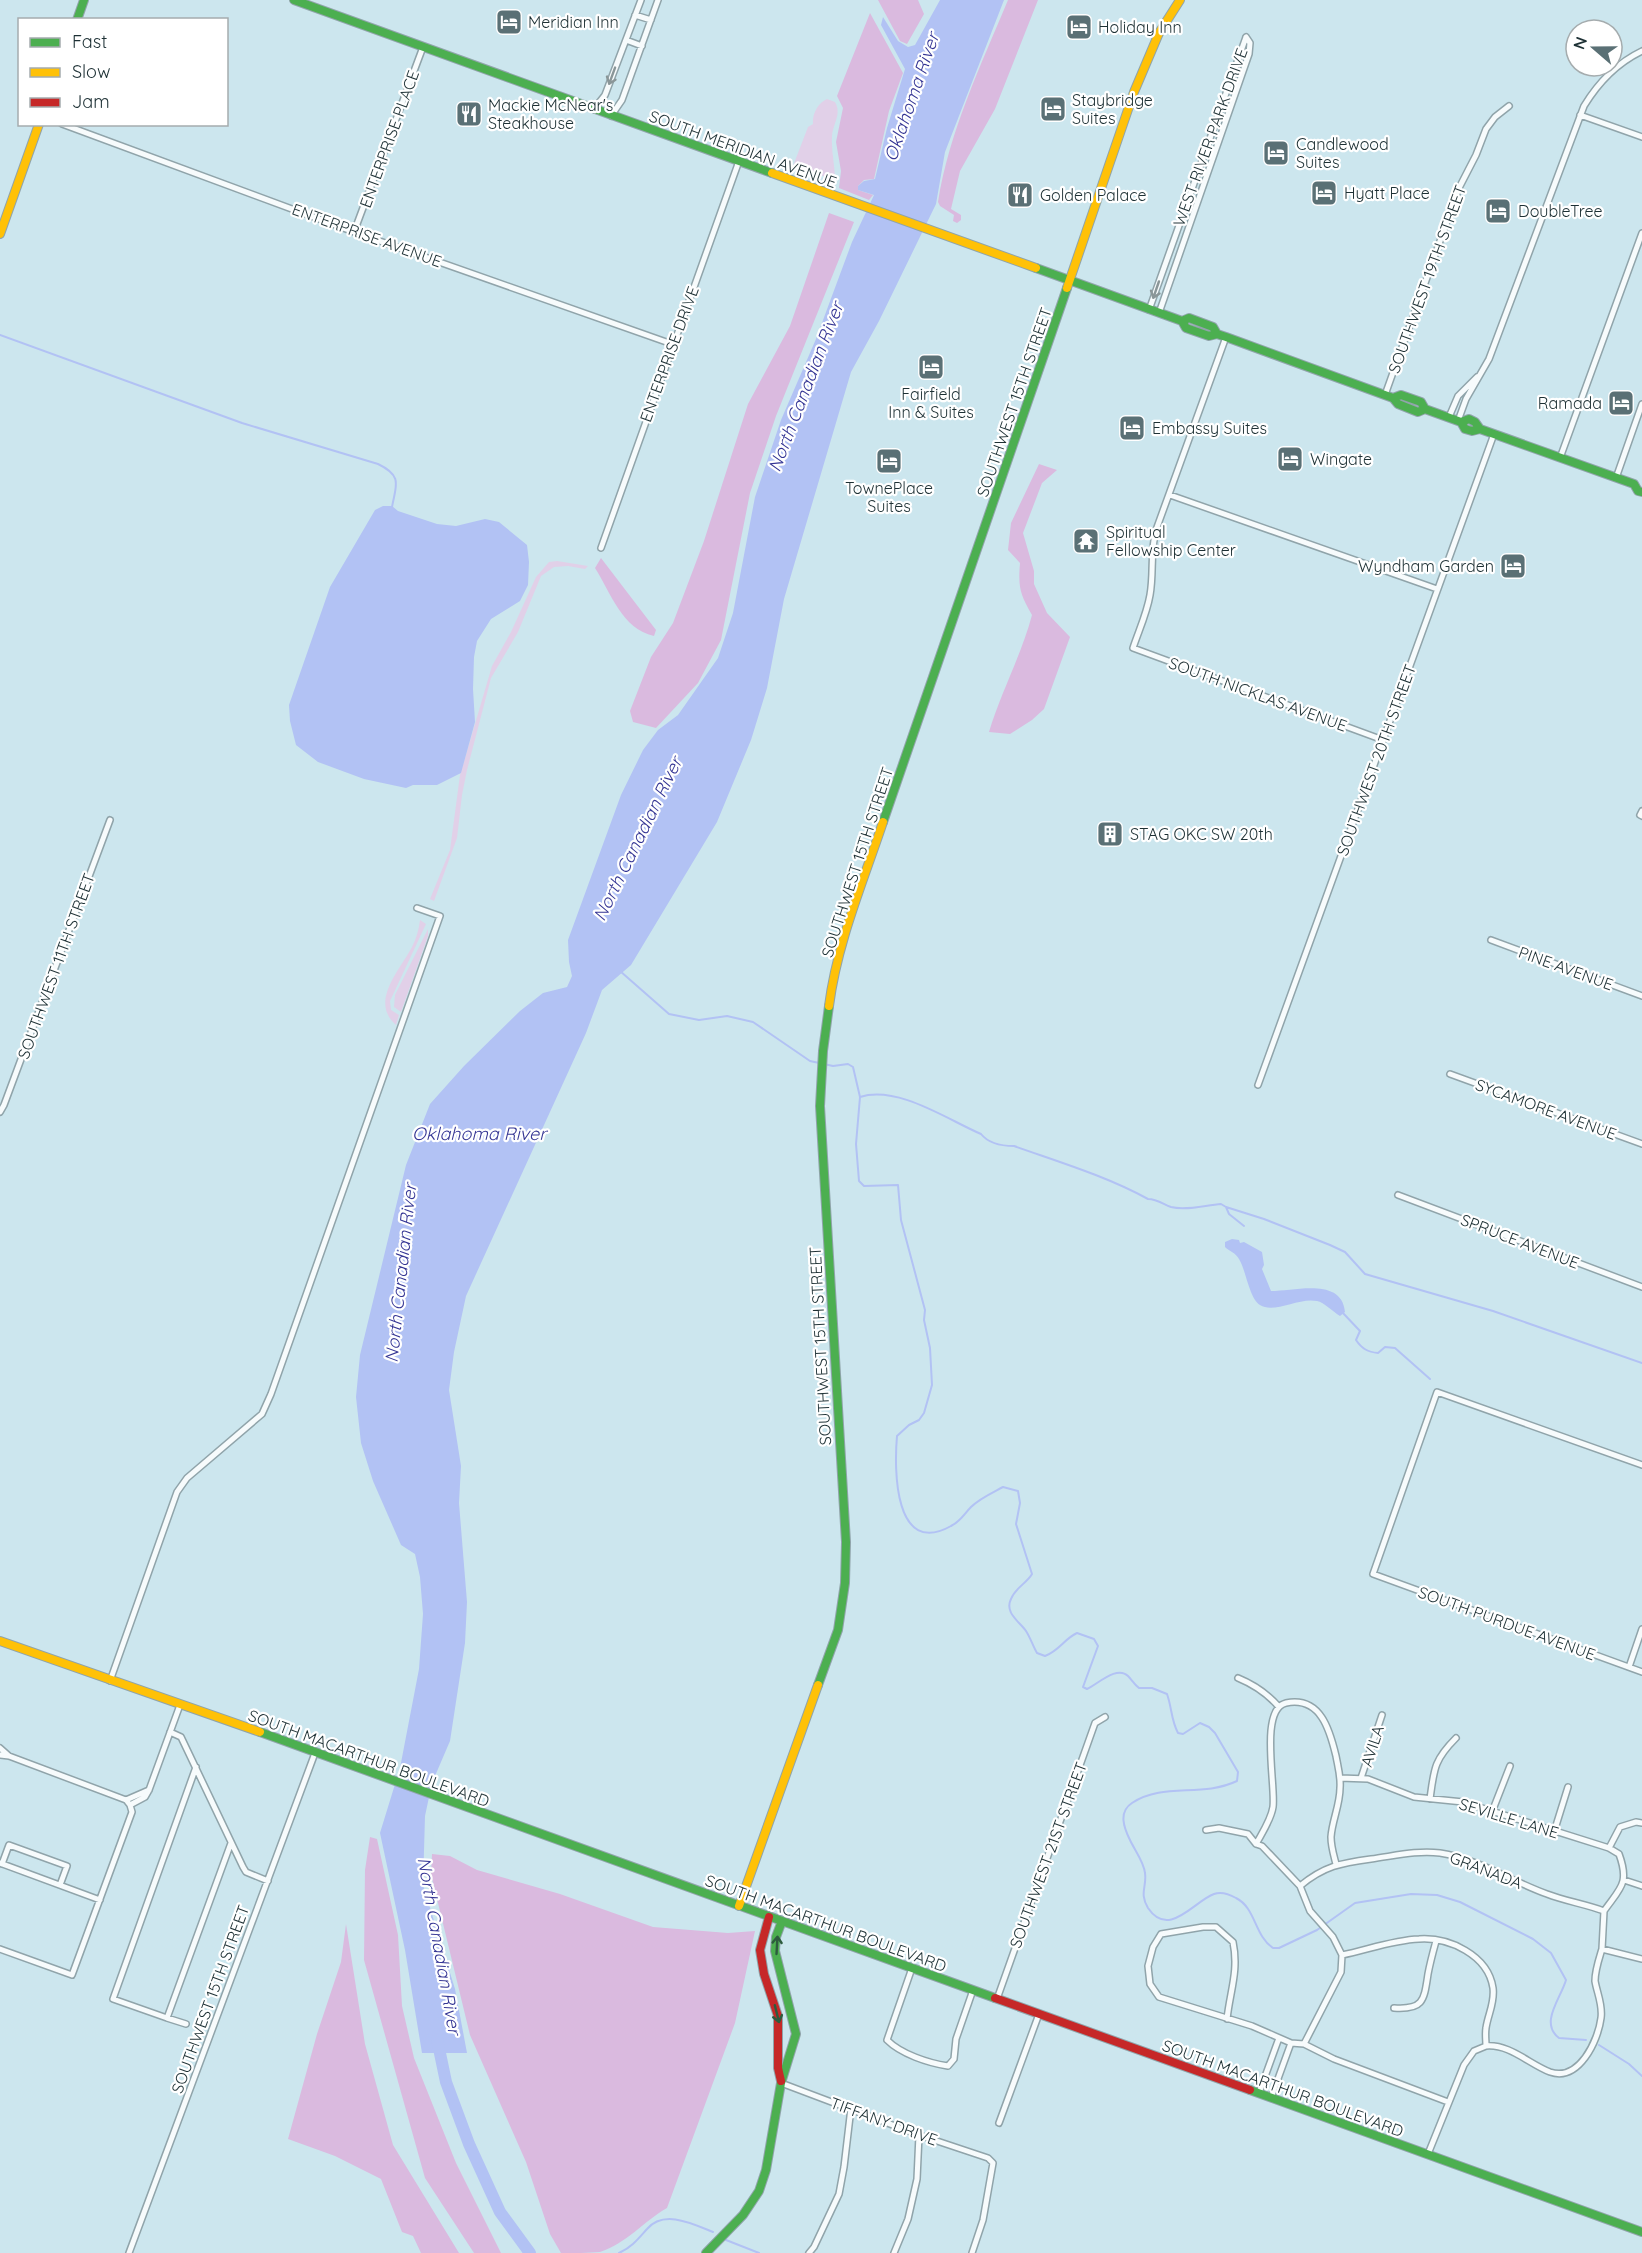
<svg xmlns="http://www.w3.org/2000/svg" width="1642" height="2253" viewBox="0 0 1642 2253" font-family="Quicksand,sans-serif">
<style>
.green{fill:#e1d0e8}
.forest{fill:#dabadf}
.water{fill:#b2c2f4}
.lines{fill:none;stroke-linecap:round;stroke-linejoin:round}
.stream{stroke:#b2c2f4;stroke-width:2}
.river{stroke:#b2c2f4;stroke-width:12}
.street-casing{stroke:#90a4aa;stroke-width:8}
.fast-casing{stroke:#90a4aa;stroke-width:10}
.slow-casing{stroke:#90a4aa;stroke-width:10}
.jam-casing{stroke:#90a4aa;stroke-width:10}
.street{stroke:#f7fbfc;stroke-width:5}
.fast{stroke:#4caf50;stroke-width:8}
.slow{stroke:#ffc107;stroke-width:8}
.jam{stroke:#c62828;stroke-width:8}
.oneway{stroke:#8a9698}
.oneway2{stroke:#2d5c3e}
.labels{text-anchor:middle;stroke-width:4.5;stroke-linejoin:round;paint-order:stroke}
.poi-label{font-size:16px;fill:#1d3034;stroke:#fff;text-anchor:start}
.street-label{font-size:16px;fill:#1d3034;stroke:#fff}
.water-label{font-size:18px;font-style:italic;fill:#343594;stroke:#fff}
</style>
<rect width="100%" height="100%" fill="#cce6ee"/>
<!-- green -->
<path class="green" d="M827 99 835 102C842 114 833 123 832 136 831 151 835 165 835 180L793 166 808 127 813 124C812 114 818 103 827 99Z
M557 561 588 566 585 569 568 566 554 567 541 576 518 632 491 678 467 770 462 795 457 838 434 901 430 899 450 850 460 775 492 666 511 632 536 577 549 562Z
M420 920 426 924 390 1001 391 1010 399 1015 396 1025C369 1002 400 970 412 947 416 939 419 929 420 920Z
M428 929V936L401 1012 394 1007 395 995Z"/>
<!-- forest -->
<path class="forest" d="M878 0H918L924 14 907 44 900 41Z
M1008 0H1038L995 109 960 171 951 209 961 215V220L957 223 953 221 954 215 940 206 938 202C949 132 981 65 1008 0Z
M870 13 903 73 889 111 874 179 864 180 858 186V190L873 195 869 200 839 188 841 171 836 142 843 108 837 96Z
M829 213 854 222 776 416 750 493 721 640 698 683 656 728 633 722 630 711 651 657 673 623 704 541 748 404 790 326Z
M1039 464 1057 470 1042 483 1023 533 1034 571V584L1047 613 1070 637 1044 709 1032 720 1010 734 989 732C1001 692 1021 656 1032 615 1020 594 1018 588 1020 563L1008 550 1011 523Z
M601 558 656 630 654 636C622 629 611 593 595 568Z
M370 1837 377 1839 398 1935 402 2006 414 2058 456 2163 501 2253H474L425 2178 364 1960 365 1870Z
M432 1854 450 1856 477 1870 560 1894 653 1927 728 1933 755 1931 735 2023 667 2208C644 2221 626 2244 600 2252 589 2253 573 2253 561 2253L550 2234 526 2162 470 2035 431 1874Z
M346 1924 365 2044 393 2145 459 2253H421L413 2236 402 2232 381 2179 335 2156 288 2139 317 2034 341 1962Z"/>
<!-- water -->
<path class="water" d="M940 0H1004L945 152 936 204 879 321 851 372 784 599 767 688 751 740 717 822 631 965 602 990 586 1033 466 1296 454 1352 449 1390 461 1466 459 1503 467 1602 465 1643 450 1741 432 1783 425 1816 423 1885 455 1989 467 2053H422L405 1950 380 1833 400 1768 419 1669 423 1614 420 1577 415 1554 401 1545 373 1481 361 1443 356 1397 360 1355 406 1165 430 1104 464 1066 520 1011 543 993 567 987 572 976 569 962 568 940 621 795 643 750 658 730 678 715 718 658 733 613 755 497 781 420 816 339 852 242 874 195 858 190V186L864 181 875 179 887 128 905 69 881 25 883 17 898 41 908 47 915 45Z
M383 506H392L398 511 437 524 456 526 485 519 499 522 527 545 529 562 528 585 520 601 491 619 477 641 474 657 473 689 475 722 461 773 437 785H413L406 788 364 779 318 762 296 745 290 721 289 705 330 587 375 510Z
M1232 1239 1239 1240 1240 1243 1244 1242 1262 1252 1264 1265 1262 1269 1271 1291C1295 1291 1342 1277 1345 1312L1340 1316C1333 1312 1324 1302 1317 1301 1299 1297 1274 1314 1260 1305 1249 1298 1246 1270 1239 1259 1236 1253 1229 1251 1225 1247V1242Z"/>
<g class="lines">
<!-- stream -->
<path class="stream" d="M0 335 242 423 378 464C403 476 396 485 392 507
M620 971 669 1014 699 1020 727 1016 753 1022 810 1061 833 1066 848 1064 853 1067 860 1097 856 1144 859 1181 864 1186 898 1185 901 1220 925 1310 924 1320 930 1348 932 1385 924 1413 919 1420 909 1425 897 1436C894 1469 894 1558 951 1526 961 1521 964 1514 971 1507 980 1498 992 1493 1003 1487L1018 1491 1020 1503 1016 1524 1032 1574C1027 1583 1015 1588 1011 1599 1004 1613 1020 1622 1026 1631 1030 1637 1033 1646 1037 1653L1045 1656C1060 1650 1064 1639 1077 1633L1094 1639 1098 1646 1083 1687 1087 1689C1098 1684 1117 1665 1128 1676 1132 1680 1134 1684 1139 1688H1152L1167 1694C1172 1708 1171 1720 1178 1733L1183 1734 1200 1723 1209 1727 1215 1733 1238 1772 1237 1781C1201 1798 1164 1782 1132 1803 1118 1812 1124 1828 1130 1840 1134 1849 1144 1862 1145 1873 1147 1887 1139 1893 1148 1908 1169 1939 1194 1901 1214 1894 1222 1891 1229 1894 1236 1898 1256 1908 1254 1935 1273 1948H1279L1317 1930 1355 1903 1411 1894 1437 1895 1460 1902 1533 1939 1551 1953 1566 1980C1561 1998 1539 2023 1559 2038L1586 2040
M860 1097C898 1085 948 1120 981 1134 989 1144 1002 1146 1014 1146 1059 1162 1106 1176 1148 1199 1157 1199 1163 1204 1171 1207 1186 1211 1206 1205 1221 1204L1226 1207 1264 1219 1330 1245 1345 1252 1365 1274 1493 1311 1642 1363
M1226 1207 1229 1214 1244 1226
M1342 1312 1360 1331 1356 1340C1362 1349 1368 1352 1378 1353L1385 1347 1395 1348 1430 1379
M1599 2045 1629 2064 1642 2076
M726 2240 759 2253
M619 2253C632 2247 638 2239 647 2229 664 2209 693 2224 713 2232"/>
<!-- river -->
<path class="river" d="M437 2039 446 2082 469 2144 500 2212 530 2253"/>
<defs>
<path id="street" d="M635 15 651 20
M626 40 642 46
M594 109 605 95 641 0
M1580 115 1642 137
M611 116 622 100 658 0
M62 124 354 232 672 344
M354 232 423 47
M1149 310 1246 37
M1159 313 1249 54 1250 43 1246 37
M1226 337 1156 530C1150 551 1154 573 1150 595 1147 613 1139 630 1133 648L1383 740
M1385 395 1459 188 1476 155 1486 129 1495 117 1509 106
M1449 417 1458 396 1477 377
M1458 421 1466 399 1489 359 1584 106C1598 83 1617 63 1642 51
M1560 458 1642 233
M1616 478 1642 404
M1170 495 1437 589
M601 548 739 161
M1642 811 1640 815 1642 816
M1491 940 1642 996
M1450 1074 1642 1144
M1258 1085 1494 434
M0 1112 4 1105 110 820
M1398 1195 1642 1287
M1642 1465 1437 1392 1373 1574 1642 1672
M1629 1667 1642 1629
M1238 1678C1255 1685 1267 1693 1279 1707
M110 1681 177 1492 187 1478 262 1414 271 1394 440 916 417 908
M170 1732 181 1737 243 1867 246 1872 268 1881
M0 1748 9 1756
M0 1755 9 1756 126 1800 130 1805 132 1812 72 1975 0 1949
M196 1767 113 1999 167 2018 231 1843
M1340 1778 1368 1779 1414 1797 1463 1802 1609 1848 1619 1854C1630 1884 1620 1888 1604 1911
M1361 1778 1382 1715
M1430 1799C1434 1769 1434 1760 1456 1738
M126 1800 149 1790
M130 1805 145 1797 149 1790 180 1705
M1492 1812 1510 1766
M1206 1830 1219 1828 1248 1834 1256 1844 1262 1846 1300 1886 1310 1911 1333 1937 1342 1955
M1554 1832 1568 1787
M1256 1844C1262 1833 1271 1820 1273 1807 1276 1786 1259 1709 1286 1703 1321 1696 1330 1731 1336 1756 1338 1767 1341 1777 1340 1788 1340 1805 1332 1821 1331 1837 1331 1847 1334 1856 1336 1864
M1609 1848 1620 1827 1636 1822 1642 1823
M0 1863 100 1900
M2 1864 9 1845 67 1866 60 1885
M1624 1880 1642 1886
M1300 1886C1324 1866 1341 1863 1371 1859 1394 1856 1417 1850 1440 1853 1478 1859 1511 1881 1547 1894 1565 1901 1585 1904 1604 1911
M1602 1949 1604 1911
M912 1968 887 2040C901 2054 928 2063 948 2066L954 2059 956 2039 973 1990
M997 1999 1095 1723 1105 1717
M1394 2008C1424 2010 1424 2000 1428 1974 1430 1963 1433 1952 1436 1941
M167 2018 186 2024
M1227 2019C1230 1991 1239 1971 1233 1942L1216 1927H1203L1161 1934 1153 1947 1148 1966 1150 1984 1159 1997 1252 2026 1291 2043 1304 2044 1334 2059 1448 2102
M1304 2044 1341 1972 1342 1955C1367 1950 1393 1940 1419 1939 1449 1937 1488 1955 1493 1988 1495 2003 1488 2014 1486 2028 1485 2034 1486 2040 1486 2046 1510 2044 1529 2064 1550 2072 1579 2082 1598 2041 1601 2018 1603 2005 1597 1993 1595 1981 1595 1970 1599 1959 1602 1949L1642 1959
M781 2083 919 2135 988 2158 993 2163 983 2220 972 2253
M1259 2093 1279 2038
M1271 2098 1291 2043
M999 2123 1039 2014
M1428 2154 1464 2065 1474 2051 1486 2046
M129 2253 315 1753
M809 2253 814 2247 839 2194 844 2167 851 2108
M894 2253 908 2219 917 2179 919 2135"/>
<path id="fast" d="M294 0 772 173
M77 20 84 0
M1036 268 1182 321 1186 328 1209 336 1217 334 1226 337 1393 398 1398 404 1418 412 1425 409 1461 422 1465 429 1472 431 1480 429
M1182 321 1189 318 1213 327 1217 334
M1393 398 1401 395 1421 402 1425 409
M1461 422 1469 419 1475 422 1480 429 1634 484 1638 491 1642 492
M883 822 1067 288
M818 1685 838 1630 845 1583 846 1542 820 1106 823 1051 829 1006
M260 1732 995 1998
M1250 2090 1642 2232
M706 2253 743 2215 759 2191 766 2170 781 2083 796 2034 775 1951 776 1937 782 1921"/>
<path id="slow" d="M772 173 1036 268
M0 234 39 124
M1067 288 1134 92 1159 33 1180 0
M829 1006C837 943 863 882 883 822
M0 1641 260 1732
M739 1906 818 1685"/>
<path id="jam" d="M769 1917 760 1950 764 1974 778 2016V2068L781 2081
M995 1998 1250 2090"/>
</defs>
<!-- street casing -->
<use href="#street" class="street-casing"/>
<!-- fast casing -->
<use href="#fast" class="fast-casing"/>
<!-- slow casing -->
<use href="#slow" class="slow-casing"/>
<!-- jam casing -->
<use href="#jam" class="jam-casing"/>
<!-- street -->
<use href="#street" class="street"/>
<!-- fast -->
<use href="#fast" class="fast"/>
<!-- slow -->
<use href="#slow" class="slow"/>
<!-- jam -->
<use href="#jam" class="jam"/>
</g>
<!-- one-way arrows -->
<defs><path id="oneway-shaft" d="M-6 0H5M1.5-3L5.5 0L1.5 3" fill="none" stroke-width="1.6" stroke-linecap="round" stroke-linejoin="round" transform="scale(1.5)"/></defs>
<g class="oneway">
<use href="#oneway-shaft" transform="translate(612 76) rotate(110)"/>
<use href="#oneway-shaft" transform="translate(1156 290) rotate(109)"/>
</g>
<g class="oneway2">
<use href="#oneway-shaft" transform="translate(777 1945) rotate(-87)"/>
<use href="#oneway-shaft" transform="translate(777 2014) rotate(76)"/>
</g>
<!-- icons -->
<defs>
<symbol id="hotel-square" viewBox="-11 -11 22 22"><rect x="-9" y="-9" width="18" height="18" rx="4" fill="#5a7075" stroke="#fff"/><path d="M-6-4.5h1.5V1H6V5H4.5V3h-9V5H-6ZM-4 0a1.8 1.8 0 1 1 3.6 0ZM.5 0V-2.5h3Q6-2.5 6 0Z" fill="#fff"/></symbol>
<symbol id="restaurant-square" viewBox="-11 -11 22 22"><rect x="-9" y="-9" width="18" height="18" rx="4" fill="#5a7075" stroke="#fff"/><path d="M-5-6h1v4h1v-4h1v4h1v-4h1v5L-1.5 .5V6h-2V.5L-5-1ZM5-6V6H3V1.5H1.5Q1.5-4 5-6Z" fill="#fff"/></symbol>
<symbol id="temple-square" viewBox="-11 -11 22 22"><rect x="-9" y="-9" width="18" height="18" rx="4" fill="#5a7075" stroke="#fff"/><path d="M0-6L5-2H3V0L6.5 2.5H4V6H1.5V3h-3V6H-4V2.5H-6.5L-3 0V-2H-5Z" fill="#fff"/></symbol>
<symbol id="building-square" viewBox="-11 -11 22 22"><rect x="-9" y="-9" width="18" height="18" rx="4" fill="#5a7075" stroke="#fff"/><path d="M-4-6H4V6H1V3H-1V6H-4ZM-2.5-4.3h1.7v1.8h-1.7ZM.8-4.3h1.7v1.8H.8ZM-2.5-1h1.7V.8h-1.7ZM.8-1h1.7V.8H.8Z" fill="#fff"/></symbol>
</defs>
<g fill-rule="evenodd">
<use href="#hotel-square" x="494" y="7" width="30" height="30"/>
<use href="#hotel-square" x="1064" y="12" width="30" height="30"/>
<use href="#hotel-square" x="1038" y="94" width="30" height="30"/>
<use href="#restaurant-square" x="454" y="99" width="30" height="30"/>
<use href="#hotel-square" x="1261" y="138" width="30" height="30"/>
<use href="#hotel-square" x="1309" y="178" width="30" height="30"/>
<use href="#restaurant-square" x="1005" y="180" width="30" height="30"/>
<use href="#hotel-square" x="1483" y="196" width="30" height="30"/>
<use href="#hotel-square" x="916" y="352" width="30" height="30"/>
<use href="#hotel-square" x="1606" y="388" width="30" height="30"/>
<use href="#hotel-square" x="1117" y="413" width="30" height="30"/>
<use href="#hotel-square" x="1275" y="444" width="30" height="30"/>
<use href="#hotel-square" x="874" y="446" width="30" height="30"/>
<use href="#temple-square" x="1071" y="526" width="30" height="30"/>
<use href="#hotel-square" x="1498" y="551" width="30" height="30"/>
<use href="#building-square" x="1095" y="819" width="30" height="30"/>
</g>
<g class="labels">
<!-- poi labels -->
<g class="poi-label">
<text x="528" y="28">Meridian Inn</text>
<text x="1098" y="33">Holiday Inn</text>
<text x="1072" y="106">Staybridge<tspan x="1072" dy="18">Suites</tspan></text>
<text x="488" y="111">Mackie McNear's<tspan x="488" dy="18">Steakhouse</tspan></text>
<text x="1296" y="150">Candlewood<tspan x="1296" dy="18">Suites</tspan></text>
<text x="1344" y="199">Hyatt Place</text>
<text x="1040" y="201">Golden Palace</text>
<text x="1518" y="217">DoubleTree</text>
<text x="931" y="400" text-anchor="middle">Fairfield<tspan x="931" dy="18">Inn &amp; Suites</tspan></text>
<text x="1602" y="409" text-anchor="end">Ramada</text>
<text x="1152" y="434">Embassy Suites</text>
<text x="1310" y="465">Wingate</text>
<text x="889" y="494" text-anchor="middle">TownePlace<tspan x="889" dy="18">Suites</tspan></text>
<text x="1106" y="538">Spiritual<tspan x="1106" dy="18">Fellowship Center</tspan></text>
<text x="1494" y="572" text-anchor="end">Wyndham Garden</text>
<text x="1130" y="840">STAG OKC SW 20th</text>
</g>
<!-- street labels -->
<g class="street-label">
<text transform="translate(1210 137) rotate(-70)" y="6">WEST RIVER PARK DRIVE</text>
<text transform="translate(389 139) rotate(-70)" y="6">ENTERPRISE PLACE</text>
<text transform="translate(743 149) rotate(20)" y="6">SOUTH MERIDIAN AVENUE</text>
<text transform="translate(367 235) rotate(20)" y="6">ENTERPRISE AVENUE</text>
<text transform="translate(1427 279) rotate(-70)" y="6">SOUTHWEST 19TH STREET</text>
<text transform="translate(669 354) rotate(-70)" y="6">ENTERPRISE DRIVE</text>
<text transform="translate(1014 402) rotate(-71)" y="6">SOUTHWEST 15TH STREET</text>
<text transform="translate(1258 694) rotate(20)" y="6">SOUTH NICKLAS AVENUE</text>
<text transform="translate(1376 760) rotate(-70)" y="6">SOUTHWEST 20TH STREET</text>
<text transform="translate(857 862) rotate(-72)" y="6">SOUTHWEST 15TH STREET</text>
<text transform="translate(56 966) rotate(-70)" y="6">SOUTHWEST 11TH STREET</text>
<text transform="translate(1566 968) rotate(20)" y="6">PINE AVENUE</text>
<text transform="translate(1546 1109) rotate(20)" y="6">SYCAMORE AVENUE</text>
<text transform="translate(1520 1241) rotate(21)" y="6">SPRUCE AVENUE</text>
<text transform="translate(820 1346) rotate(-93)" y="6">SOUTHWEST 15TH STREET</text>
<text transform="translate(1507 1623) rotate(20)" y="6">SOUTH PURDUE AVENUE</text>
<text transform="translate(1372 1746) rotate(-72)" y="6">AVILA</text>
<text transform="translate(369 1758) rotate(20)" y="6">SOUTH MACARTHUR BOULEVARD</text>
<text transform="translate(1509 1818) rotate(17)" y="6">SEVILLE LANE</text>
<text transform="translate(1048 1855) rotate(-70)" y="6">SOUTHWEST 21ST STREET</text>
<text transform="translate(1486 1870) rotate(21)" y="6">GRANADA</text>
<text transform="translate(826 1923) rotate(20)" y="6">SOUTH MACARTHUR BOULEVARD</text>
<text transform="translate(210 1999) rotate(-70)" y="6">SOUTHWEST 15TH STREET</text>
<text transform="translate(1283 2088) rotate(20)" y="6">SOUTH MACARTHUR BOULEVARD</text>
<text transform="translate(884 2121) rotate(20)" y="6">TIFFANY DRIVE</text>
</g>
<!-- water labels -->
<g class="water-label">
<text transform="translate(912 97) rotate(-71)" y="6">Oklahoma River</text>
<text transform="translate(806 387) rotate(-69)" y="6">North Canadian River</text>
<text transform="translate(638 839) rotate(-64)" y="6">North Canadian River</text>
<text x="479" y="1140">Oklahoma River</text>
<text transform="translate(401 1273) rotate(-84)" y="6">North Canadian River</text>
<text transform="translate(439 1946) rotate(80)" y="6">North Canadian River</text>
</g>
</g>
<!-- legend -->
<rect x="18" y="18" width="210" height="108" fill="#ffffff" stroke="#a5acae" stroke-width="1.5"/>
<rect x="30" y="38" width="30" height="9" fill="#4caf50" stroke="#a5acae" stroke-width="1.5"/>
<text x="72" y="48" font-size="18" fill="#1d3034">Fast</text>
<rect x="30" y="68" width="30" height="9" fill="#ffc107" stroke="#a5acae" stroke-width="1.5"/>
<text x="72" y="78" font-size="18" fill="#1d3034">Slow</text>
<rect x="30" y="98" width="30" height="9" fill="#c62828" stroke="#a5acae" stroke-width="1.5"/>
<text x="72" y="108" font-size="18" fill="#1d3034">Jam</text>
<!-- north arrow -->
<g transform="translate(1594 48) rotate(290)"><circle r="28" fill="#ffffff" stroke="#a5acae" stroke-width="1.5"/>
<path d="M0-4.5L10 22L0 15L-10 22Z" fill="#5a7075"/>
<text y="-9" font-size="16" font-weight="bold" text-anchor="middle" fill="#1d3034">N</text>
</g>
</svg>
